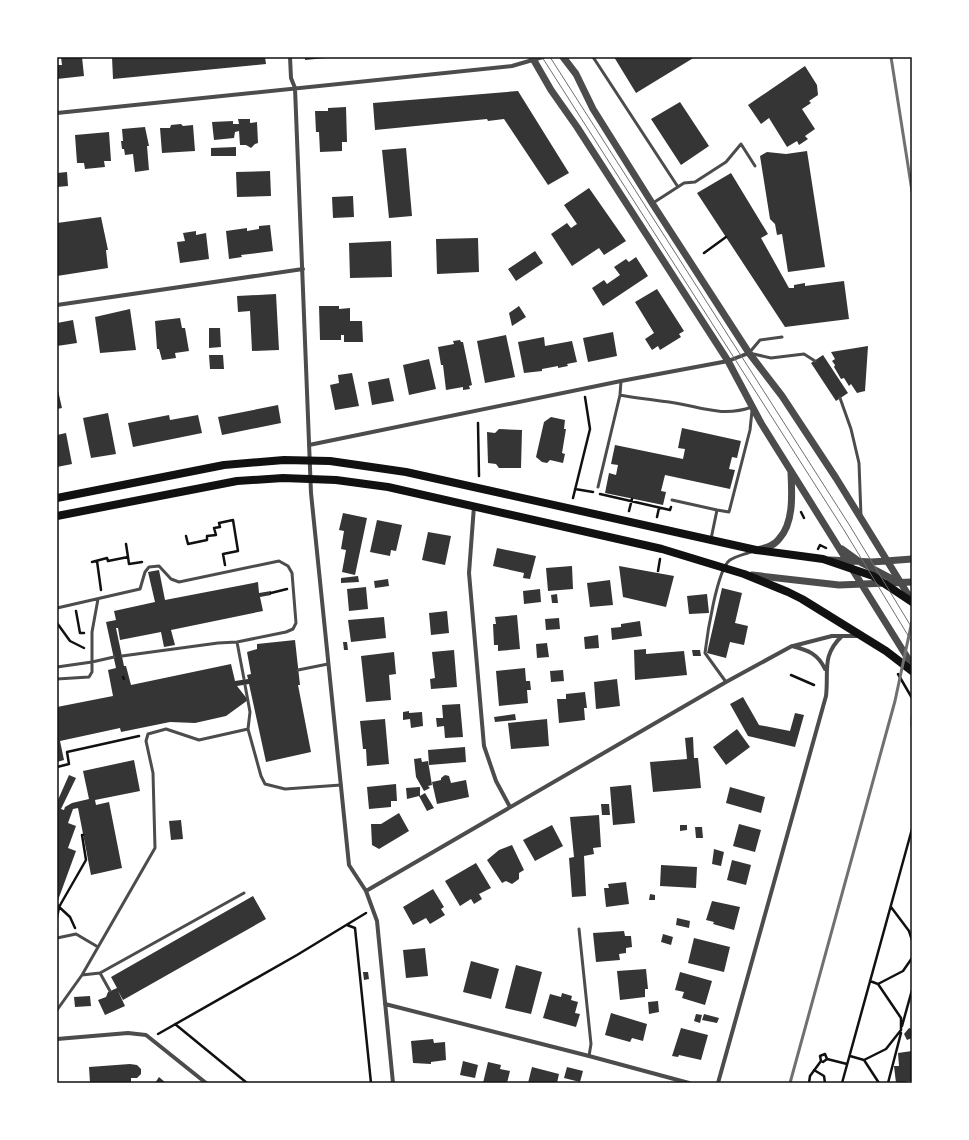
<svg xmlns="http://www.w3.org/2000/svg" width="969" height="1140" viewBox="0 0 969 1140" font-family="Mulish,sans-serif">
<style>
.building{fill:#353535}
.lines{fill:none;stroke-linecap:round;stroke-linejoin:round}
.path{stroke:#111;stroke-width:2.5}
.service{stroke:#4c4c4c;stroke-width:3}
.minor{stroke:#4c4c4c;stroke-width:4}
.tertiary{stroke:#4c4c4c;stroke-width:7}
.secondary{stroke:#111;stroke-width:8}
.tram{stroke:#707070;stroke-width:1}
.rail{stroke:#707070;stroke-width:3}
.neatline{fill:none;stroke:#111;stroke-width:1.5}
</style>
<rect width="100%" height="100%" fill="#fff"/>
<!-- building -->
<path class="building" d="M61 57H82L84 76 57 79V65H62Z
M112 57H265L266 64 113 79Z
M305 57H326V58L305 60Z
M614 57H695L636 93Z
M805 66 817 85 818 95 809 101 811 103 802 109 815 129 805 136 808 139 799 145 797 141 787 147 769 118 761 124 748 105Z
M518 91 569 173 548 185 504 119 488 121 487 119 375 130 373 103Z
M680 102 709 146 681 165 651 119Z
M346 107 347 142H342V151L320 152 319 132H316L315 111H328V108Z
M238 119H250V123L257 122 258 143 255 144 251 148 246 145H240L239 131 235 132 234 138 214 140 212 122 233 121V124H239Z
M181 124 183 126 193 125 195 151 162 153 160 128H170L171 125Z
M145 127 149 146H147L149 170 135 172 133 154 125 155 124 149H122L121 141H123L122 129Z
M109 132 111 161H104L105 167 85 169 84 163H77L75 135Z
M236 147V156H211V148Z
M406 148 412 216 389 218 382 150Z
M807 151 825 267 788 272 782 234 777 235 775 224 770 219 760 156 767 152 786 154Z
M270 171 271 196 237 197 236 172Z
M67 172 68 186 57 187V173Z
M731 173 768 234 761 238 789 288H794V285L805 283V286L844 281 849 319 785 327 697 193Z
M589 188 626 241 604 255 599 248 572 266 551 234 567 223 571 228 577 224 564 205Z
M353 196 354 217 333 218 332 197Z
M101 217 108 250H106L108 268 57 276V223Z
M270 225 273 251 241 255 242 257 229 259 226 231 247 228V231L259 229V226Z
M196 231V235L206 233 209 259 180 263 177 242 185 241 183 233Z
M478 238 479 272 437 274 436 239Z
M391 241 392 277 350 278 349 243Z
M535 251 543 263 516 281 508 269Z
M636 257 648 276 603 306 592 288 604 280 607 284 620 275 614 267 626 259 629 262Z
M657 289 684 331 679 334 681 337 660 350 658 346 652 350 645 339 654 333 635 302Z
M276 294 279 350 252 351 250 311 238 312 237 296Z
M319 306H339V309L350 308V321H362L363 342H344V335H341V340H320Z
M519 306 526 317 512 326 509 313Z
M130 309 136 350 100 353 95 317Z
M180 318 182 328H185L189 351 175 353 176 358 162 360 159 349H157L155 321Z
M73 320 77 343 57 346V323Z
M209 328H220L221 347 209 348Z
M613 332 617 356 588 362 583 338Z
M506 335 515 377 485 383 477 341Z
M544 337 545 346 572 341 577 362 567 364 568 366 558 368V366L542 369V371L524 373 518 342Z
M460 340 461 342H463L472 385 469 386 470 389 463 390V387L446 390 443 365H441L438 347 454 344 453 341Z
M868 346 865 391 857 393 851 384 849 386 844 378 841 379 834 367 835 365 832 361 835 359 831 352Z
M209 355H223L224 369H210Z
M823 355 848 393 836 401 811 363Z
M429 359 436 389 409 395 403 365Z
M352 373 359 406 335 410 330 385 339 383 338 375Z
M389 378 394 401 372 405 368 382Z
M57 386 62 408 57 409Z
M278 405 281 423 222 435 218 417Z
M108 413 116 454 91 458 83 418Z
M169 415 170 420 198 415 202 433 133 447 128 423Z
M551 417 565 420 564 429H566L562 453 565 454 563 463 550 460 547 463 542 462 536 457 544 422Z
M682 428 741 441 737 458 732 457 729 469 735 470 730 489 665 475 661 491 666 492 663 505 605 493 609 473 616 475 618 465 611 464 615 445 683 459 685 449 678 448Z
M499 429 522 430 521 468H499L496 464 488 463 487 432 495 433Z
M66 433 72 464 57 467V435Z
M343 513 367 518 355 575 342 572 346 550 341 549 344 531 339 530Z
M377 520 402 525 396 551 391 550 390 556 370 552Z
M428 532 451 536 445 565 422 560Z
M497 548 536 556 530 579 523 578 524 573 493 566Z
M572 566 573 589 548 591 546 568Z
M619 566 674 576 666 607 623 597Z
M159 570 165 600 258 582 259 593 271 591V595L260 597 263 611 171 630 175 645 164 647 161 632 120 640 118 628H116L124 666H126L131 685 231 664 235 681 248 679 247 675 251 674 247 652 257 649V644L295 640 300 685H298L311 752 266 762 249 684 237 686 248 700 226 716 195 723 170 722 121 732 120 728 60 741 64 760 57 762V707L113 696 108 670 116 668 106 622 116 620 114 611 155 602 148 572Z
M358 576 359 582 341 583V578Z
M388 579 389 586 375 588 374 581Z
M610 580 613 605 590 607 587 583Z
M366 587 368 609 349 611 347 589Z
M722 588 742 593 735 623 748 626 744 645 730 642 726 658 707 653Z
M540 589 541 602 524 604 523 591Z
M557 594 558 603H552L551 595Z
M707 594 709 613 689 614 687 596Z
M447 611 449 633 431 635 429 613Z
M517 615 520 649 498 651V645H494L493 624H496L495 617Z
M384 617 386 638 351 642 348 620Z
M559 618 560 629 546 630 545 619Z
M640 621 642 636 612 640 611 628 621 627V624Z
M598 635 599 648 585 649 584 637Z
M343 642H347L348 650H344Z
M547 643 549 657 537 658 536 644Z
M646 649V654L684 651 687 675 635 680 634 650Z
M454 650 457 687 431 689 430 679 435 678 432 652Z
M692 650H700L701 656H693Z
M394 652 396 674 389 675 391 700 366 702 361 656Z
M525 668 526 681H530L531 690H527L528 703 499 706 496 671Z
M563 670 564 681 551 682 550 671Z
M617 679 620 706 596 709 594 682Z
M585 692 587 708H584L585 720 559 723 557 699H566V694Z
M743 697 759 725 790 731 795 713 804 715 795 747 748 736 730 704Z
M460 704 463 737 445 738 444 726 437 727 436 718H443L442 705Z
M409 711V713L422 712 423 726 411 728 410 719 403 720V712Z
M515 714 516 720 495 722 494 717Z
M385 719 389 764 367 766 366 749H363L360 721Z
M547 719 549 746 511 749 508 723Z
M737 729 750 747 726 765 713 747Z
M693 737 694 758H698L701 788 653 792 650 762 687 759 685 738Z
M465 747 466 762 429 765 428 750Z
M421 758 422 762 428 761 432 785 428 786 430 788 424 791 416 777 414 759Z
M134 760 140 791 95 800 96 805 109 802 122 868 91 875 78 808 73 809 68 823 76 826 68 848 76 851 57 903V802L69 775 76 778 61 809 64 810 65 807 72 803 89 799 83 771Z
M445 775 449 776 451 783 466 780 469 797 437 804 432 782 441 780V778Z
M396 784 397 801H391V807L369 809 367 787Z
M631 785 635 823 613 825 610 787Z
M420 787V796L425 793 434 808 427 811 419 796 407 799 406 788Z
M730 787 765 797 761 813 726 803Z
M601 804H609L610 815H602Z
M399 813 409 831 379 849 372 845 371 824H381Z
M599 815 601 847 593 848 594 854 584 856 586 896 572 897 569 858 574 857 570 817Z
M181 820 183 839 171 840 169 821Z
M739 824 761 830 755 852 733 846Z
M552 825 563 846 535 861 523 840Z
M680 825H687V830L680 831Z
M695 827H702L703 838H696Z
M512 845 524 870 519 873V879L512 884 506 881 502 883 487 860 499 850Z
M714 849 724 852 721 866 712 864Z
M732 860 751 865 746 885 727 880Z
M476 863 491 888 479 894 482 899 474 904 471 899 460 906 445 881Z
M661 865 697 867 696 888 660 886Z
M626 882 629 904 606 907 604 888H609L608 884Z
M433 889 444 907 441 909 445 915 430 924 426 918 413 925 403 907Z
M650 894 655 895V900H649Z
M253 896 266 919 123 1000 118 991 125 1006 105 1015 98 1000 106 997 108 992 117 988 111 977Z
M712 901 740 907 734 930 713 924 714 922 706 920Z
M677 918 690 921 689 928 676 925Z
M624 931 625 936H631L632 947 626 948V953L619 954 620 960 596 962 593 933Z
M663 934 673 937 671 945 661 942Z
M694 938 730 947 724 972 688 963Z
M425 948 428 976 406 978 403 950Z
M471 961 499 969 491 999 463 992Z
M516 965 542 972 531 1014 505 1008Z
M646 969 648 989H645V997L620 1000 617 971Z
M363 972H368L369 979 364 980Z
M680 972 712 981 705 1005 682 998 684 992 675 990Z
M562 993 572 996 571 1000 578 1002 575 1013 580 1014 576 1027 543 1018 550 994 561 997Z
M90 996 91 1006 75 1007 74 997Z
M658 1001 659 1012 649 1014 648 1002Z
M611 1013 647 1024 643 1041 632 1038 630 1042 605 1035Z
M696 1014 702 1015 700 1023 694 1021Z
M704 1014 719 1018 717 1023 702 1020Z
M681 1028 708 1035 701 1060 679 1055 678 1057 672 1056Z
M909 1028 912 1029V1038L907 1040 904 1034Z
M433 1039 434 1043 445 1042 446 1060 431 1062V1064L413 1063 411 1041Z
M912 1051V1081L896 1083 894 1066H899L898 1053Z
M463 1061 478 1065 475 1078 460 1075Z
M488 1062 501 1065 500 1069 510 1071 507 1083H483Z
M130 1064 137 1065 141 1069V1074L137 1078H131V1083H90L89 1067Z
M532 1067 559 1074 557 1083H528Z
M567 1067 583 1071 580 1082 564 1078Z
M159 1077 166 1083H155Z"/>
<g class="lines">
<!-- path -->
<path class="path" d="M704 253 726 237
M478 423 479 476
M575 489 593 492
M600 494 670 510 671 507
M573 498 590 429 585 397
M629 511 632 499
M801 512 804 518
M657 517 659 508
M186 536 188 544 207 540V536L216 535 214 528 220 527 219 523 233 520 238 551 223 554 225 565
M126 544 128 557
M818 549 820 545 826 548
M97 561 101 590
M92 562 107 558 108 561 128 557 129 564 142 562
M658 571 660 559
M271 593 287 589
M76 611 80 633H84
M57 623 70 641 84 648
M898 674 912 698
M791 675 814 685
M123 677 124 679
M912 717V726
M57 767 69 764 67 752 139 736
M57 905 70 917 75 928
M891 907 909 931 912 940
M57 918 59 907 86 860 82 835H83
M347 925 355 928 371 1083
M878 984 903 971 912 958
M175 1024 247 1083
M902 1026 912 990
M158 1034 297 955 366 913
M850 1056 864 1060 879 1083
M827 1059 823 1062 821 1061 820 1056 825 1054 827 1059 847 1064
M864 1060 886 1049 901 1030V1018L878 984 870 981
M814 1070 824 1076 825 1083
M809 1083 810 1076 821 1061
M842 1083 912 829
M888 1083 901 1033"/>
<!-- service -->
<path class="service" d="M593 57 678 187
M653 203 684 183 695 182 726 162 741 144 755 166
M782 337 760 340 749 353 771 358 804 354 815 361
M620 395C636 398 653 400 669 402 699 406 721 418 752 407
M840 398 851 429 859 463 861 516
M598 487 620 395 621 381
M672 500 717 510 711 539
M717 510 729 512 750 430 752 411
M57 608 140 589 145 572 149 567 159 566 171 579 179 582 279 561 288 566 292 573 296 623 293 629 286 632 237 642 218 643 122 656
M237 642 244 679
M57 667 92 662V632L98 599
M298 670 328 664
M57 679 89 677 92 672V662L114 657
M726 682 705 653C707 636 717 569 730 560 736 556 746 554 753 551
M245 685 250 712 248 729
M579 929 591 1044 589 1056
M57 938 76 934 98 947
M100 973 110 991
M82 975 100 973 244 893
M57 1010 82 975 155 848 153 773 146 741 148 734 166 729 199 740 248 729 261 776 265 784 285 789 341 785"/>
<!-- minor -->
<path class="minor" d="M290 57 291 78 295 88 311 493 349 865 366 891 377 921 393 1083
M57 113 512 66 543 57
M57 305 303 269
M309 445 621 381 728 361 749 353
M474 506 469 573 484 746 496 781 510 807
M793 646 832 636H859
M366 891 726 682 792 646C808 650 818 654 825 669
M385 1004 589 1056 689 1083
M57 1039 128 1033 146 1035 206 1083
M718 1083 826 696C829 671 821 656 842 636"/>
<!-- tertiary -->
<path class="tertiary" d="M532 57 551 90 577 127 728 361 761 423 912 665
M563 57 576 74 593 109 652 203 749 353 782 396 836 478 912 601
M842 549 860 562 900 583
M757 550C765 548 774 546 779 539 794 523 792 494 791 473
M830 560 872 562 912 559
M752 575 839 585 912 582"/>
<!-- secondary -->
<path class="secondary" d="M57 498 224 465 284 460 330 461 406 472 756 550 823 559 873 576 912 602
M57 516 237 481 283 478 336 480 388 487 662 549 744 574 788 592 802 599 886 651 912 671"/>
<!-- tram -->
<path class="tram" d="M542 57 844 530 912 642
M550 57 850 526 912 628"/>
<!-- rail -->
<path class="rail" d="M891 57 912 191
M790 1083 895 701 912 621"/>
</g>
<!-- border -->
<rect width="969" height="1140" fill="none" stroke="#ffffff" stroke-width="116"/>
<rect x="58" y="58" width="853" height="1024" class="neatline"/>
</svg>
